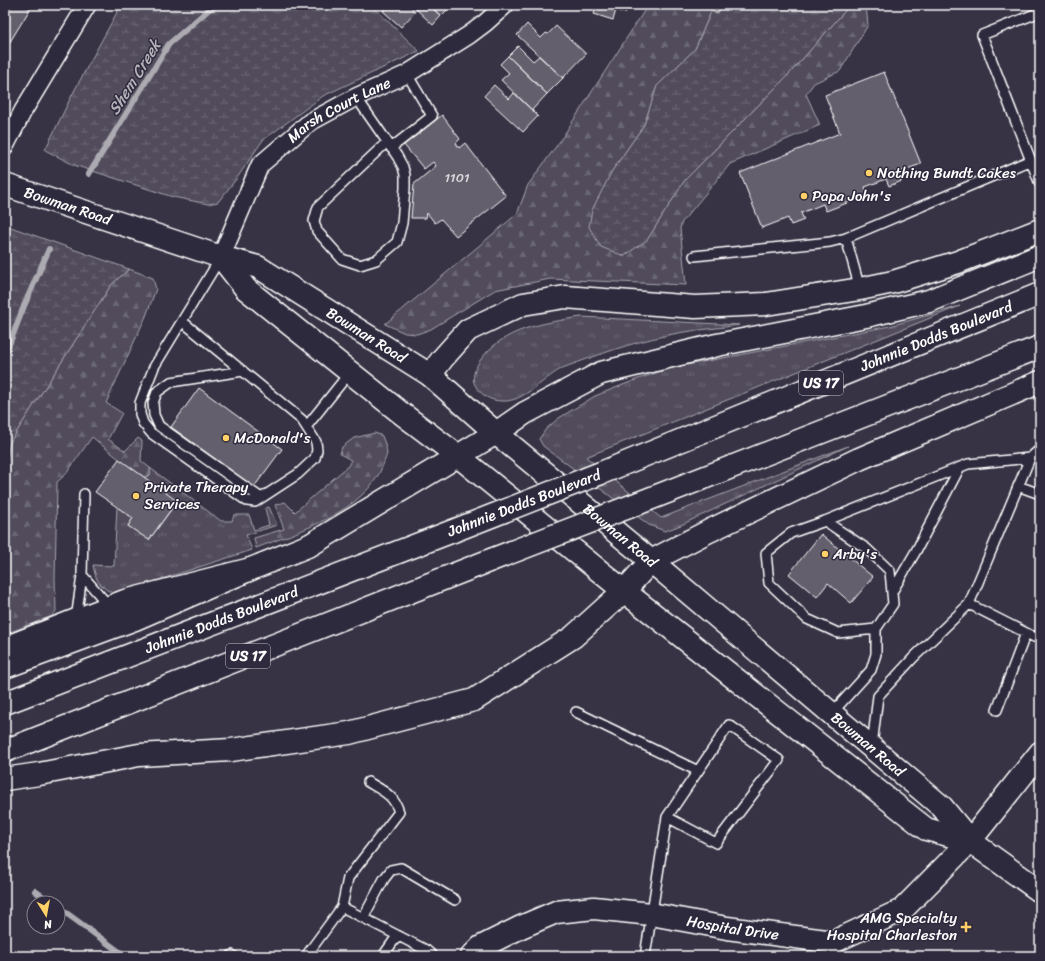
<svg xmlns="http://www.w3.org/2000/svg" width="1045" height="961" viewBox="0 0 1045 961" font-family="Sriracha,sans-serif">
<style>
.grass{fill:url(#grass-tufts);stroke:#a8a6ae}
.forest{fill:url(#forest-firs);stroke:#a8a6ae}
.wetland{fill:url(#wetland-marsh);stroke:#a8a6ae}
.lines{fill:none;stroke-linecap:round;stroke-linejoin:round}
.stream{stroke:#adabb2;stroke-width:6}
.building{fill:#635f6d;stroke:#fff}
.lane-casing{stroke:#fff;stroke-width:12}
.street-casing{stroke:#fff;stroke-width:20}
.secondary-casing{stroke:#fff;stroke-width:25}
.highway-casing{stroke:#fff;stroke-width:25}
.lane{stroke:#2f2a3d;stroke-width:9}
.street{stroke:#2f2a3d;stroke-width:17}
.secondary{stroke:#2f2a3d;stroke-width:22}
.highway{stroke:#2f2a3d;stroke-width:22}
.highway-bridge-casing{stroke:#fff;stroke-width:25;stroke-linecap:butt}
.highway-bridge{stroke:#2f2a3d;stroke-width:22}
.poi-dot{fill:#ffd166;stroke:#2f2a3d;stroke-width:1.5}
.labels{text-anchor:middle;stroke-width:3;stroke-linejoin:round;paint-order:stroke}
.number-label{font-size:13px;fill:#d8d7da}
.shield{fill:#2f2a3d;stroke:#c1bfc5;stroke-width:1}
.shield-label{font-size:14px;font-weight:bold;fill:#fff}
.street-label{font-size:15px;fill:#fff;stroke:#2f2a3d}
.poi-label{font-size:15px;fill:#fff;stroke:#2f2a3d;text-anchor:start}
.water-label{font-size:16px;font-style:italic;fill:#b4b2b9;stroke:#2f2a3d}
</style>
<defs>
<pattern id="grass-tufts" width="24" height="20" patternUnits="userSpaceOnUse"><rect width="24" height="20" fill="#514c5c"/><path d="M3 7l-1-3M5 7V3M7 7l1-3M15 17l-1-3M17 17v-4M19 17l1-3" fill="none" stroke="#6b6774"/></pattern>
<pattern id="forest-firs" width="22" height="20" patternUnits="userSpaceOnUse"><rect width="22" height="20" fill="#514c5c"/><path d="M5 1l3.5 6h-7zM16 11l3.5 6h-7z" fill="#6b6774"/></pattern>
<pattern id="wetland-marsh" width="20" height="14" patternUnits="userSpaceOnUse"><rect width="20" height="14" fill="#514c5c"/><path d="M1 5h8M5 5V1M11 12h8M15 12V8" fill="none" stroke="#6b6774"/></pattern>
</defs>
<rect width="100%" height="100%" fill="#373345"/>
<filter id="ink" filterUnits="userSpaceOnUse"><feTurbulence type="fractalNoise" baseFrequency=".025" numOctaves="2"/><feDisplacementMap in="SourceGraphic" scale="8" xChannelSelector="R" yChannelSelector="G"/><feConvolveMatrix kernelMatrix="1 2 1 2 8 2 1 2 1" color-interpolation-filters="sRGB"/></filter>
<g filter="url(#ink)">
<!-- grass -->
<path class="grass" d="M960 306 586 457 661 518 848 446 681 525 665 531 649 525 543 446 539 439 546 429 559 418 595 396 638 379 671 368 890 326Z
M581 317 739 325C714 329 688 330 664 336 630 343 598 355 565 367 546 375 524 403 502 401 490 401 481 395 475 385 471 378 475 369 479 362 502 328 544 323 581 317Z
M150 468 221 521H232L234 515H249L254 530 269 525 265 508 269 507 277 525 246 535 252 550 115 594C100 587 96 582 93 565L114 566 117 507 133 518 128 526 149 540 177 502 144 477 150 475Z"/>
<!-- forest -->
<path class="forest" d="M648 5H714L695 49 657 86 644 125 612 171 647 240 685 180 790 73 850 5H866L868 25 840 71 814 83 806 94 820 125 730 164 682 222 680 228 686 285 550 279 495 290 431 329 417 334 405 333 385 324 517 214 528 185 560 141Z
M129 269 153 278 156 289 146 316 106 403 122 413 108 439 125 451 138 438 142 441 141 461 150 468V475L144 477 119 459 92 437 66 474 57 482 55 579 56 611 52 616 5 634V470L10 442 111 285Z
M375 433 382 436C384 441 387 449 387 454 386 457 384 462 383 465 366 511 298 532 256 548L254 538 284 529 275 505 285 502 295 512 348 466 351 460 340 454 342 447 354 438Z"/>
<!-- wetland -->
<path class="wetland" d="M121 5H371L419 51 323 96 263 140 237 178 218 202 208 204 173 197 74 165 45 150 72 95Z
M714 5H850L790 73 685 180 647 240 624 256 601 247 589 227 592 210 612 171 644 125 657 86 695 49Z
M5 225 129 269 111 285 10 442 5 470Z"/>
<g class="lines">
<!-- stream -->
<path class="stream" d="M716 11 720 5
M89 174 169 44 214 5
M5 355 24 306 49 249
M35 891 52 903
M58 907 125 956"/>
</g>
<!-- building -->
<path class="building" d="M5 5H28L27 7 30 9 5 50Z
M388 5H429L441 16 433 25 414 7 412 10 415 12 401 27 383 11Z
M429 5H450L451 6 441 16Z
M597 5H628L625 13 616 10 613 20 594 14Z
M527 24 541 38 546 33 548 34 556 26 586 54 563 78 517 35Z
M518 46 533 61 539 56 563 78 547 94 508 56Z
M508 56 547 94 532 110 501 80 509 73 500 64Z
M884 72 921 164 899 172 902 181 889 186 886 179 865 187 868 195 826 211 823 204 801 213 804 220 791 225 788 218 762 228 740 173 840 133 825 95Z
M494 85 509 99 514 93 538 116 523 132 484 96Z
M442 115 460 139 456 143 459 148 465 143 506 196 456 236 441 219 435 223 427 213 426 218H411L414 184 436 166 433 162 424 169 404 145Z
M199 388 282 449 254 487 171 427Z
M119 459 177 501 149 540 128 526 133 518 95 492Z
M821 534 873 577 851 603 828 583 817 597 789 574Z"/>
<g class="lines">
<defs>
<path id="lane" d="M1040 12 982 35 1040 184
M356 97 397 156 403 167 405 175V188L402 223 397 242 376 260 360 265 342 259 317 231 314 221 318 207 387 142
M391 148 432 116 407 74
M846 238 860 289
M694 256 830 242 846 238 1031 160
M183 322 302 420 316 442 317 450 315 458 298 474 255 502 247 501 151 433 143 423 140 414V403L154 367 221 257
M243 371 171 382 157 392 153 403 154 415 159 426 261 498
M307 426 350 372
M1018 486 1040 494
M825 521 968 464 1030 458
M82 575 84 494
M892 592 916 551 960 467
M969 604 1034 637 1040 635
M76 620 82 575 109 606
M997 710 1026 633
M576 712 698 771
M831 714 871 670 876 654V629L893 604 890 571 867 549 825 521 791 533 766 553 769 583 807 619 838 633 876 629
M872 746 878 696 914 657 969 604 1030 458 1040 449
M368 782C383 791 394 795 399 812L348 878 342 907 426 950 433 956
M363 918 384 879 391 870 401 868 455 900
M232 955 233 956
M306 956 342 907
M383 956 397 936
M645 956 667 817 716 843 779 760 729 725 667 817"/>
<g id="street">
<path d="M5 146 23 111 87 5"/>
<path id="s1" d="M221 257 260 165 310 122 356 97 407 74 469 35 485 23 505 5"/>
</g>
<g id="secondary">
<path id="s2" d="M5 185 221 257 258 267 430 375 496 433 651 561 942 807 970 841 1040 891"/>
<path d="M221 257 246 289 401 413 458 456 624 591 926 829 970 841"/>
<path d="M430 375 443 358 468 330 523 304 565 297 695 307 766 304 860 289 893 282 958 262 1040 230"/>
<path d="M5 648 125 601 251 569 310 545 496 433"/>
<path id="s3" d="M472 956 481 947 521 927 556 912 594 908 651 914 727 928 833 942 902 910 970 841 1040 753"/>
</g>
<g id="highway">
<path d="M496 433 525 413 601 373 717 345 866 316 929 301 1040 256"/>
<path id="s4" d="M601 473 1040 294"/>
<path d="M639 503 1040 347"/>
<path d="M5 667 135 619 251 569"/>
<path id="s5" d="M5 703 453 531"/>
<path d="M5 751 491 560"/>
<path d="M5 779 39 774 139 755 231 750 349 733 474 700 573 637 624 591 651 561 709 531 859 459 1040 382"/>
</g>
</defs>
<!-- lane casing -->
<use href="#lane" class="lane-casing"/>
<!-- street casing -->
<use href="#street" class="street-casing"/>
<!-- secondary casing -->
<use href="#secondary" class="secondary-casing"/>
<!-- highway casing -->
<use href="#highway" class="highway-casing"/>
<!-- lane -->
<use href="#lane" class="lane"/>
<!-- street -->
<use href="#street" class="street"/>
<!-- secondary -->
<use href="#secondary" class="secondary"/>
<!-- highway -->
<use href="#highway" class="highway"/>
<defs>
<path id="highway-bridge" d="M453 531 601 473
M491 560 639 503"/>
</defs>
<!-- highway-bridge casing -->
<use href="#highway-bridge" class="highway-bridge-casing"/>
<!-- highway-bridge -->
<use href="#highway-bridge" class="highway-bridge"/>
</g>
</g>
<!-- markers -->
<g class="poi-dot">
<circle cx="869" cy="173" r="4"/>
<circle cx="804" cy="196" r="4"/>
<circle cx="226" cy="438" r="4"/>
<circle cx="136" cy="496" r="4"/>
<circle cx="825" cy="554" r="4"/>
<path d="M964 921h4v4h4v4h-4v4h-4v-4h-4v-4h4z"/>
</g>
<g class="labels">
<!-- number labels -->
<g class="number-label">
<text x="457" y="182">1101</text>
</g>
<!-- shield labels -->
<g class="shield">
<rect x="799" y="371" width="44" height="24" rx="3"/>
<rect x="226" y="644" width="44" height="24" rx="3"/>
</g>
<g class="shield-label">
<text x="821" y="388">US 17</text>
<text x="248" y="661">US 17</text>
</g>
<!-- street labels -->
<g class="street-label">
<text dy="5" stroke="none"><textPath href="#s1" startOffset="197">Marsh Court Lane</textPath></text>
<text dy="5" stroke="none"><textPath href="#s2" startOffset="66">Bowman Road</textPath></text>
<text dy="5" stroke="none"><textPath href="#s2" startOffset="394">Bowman Road</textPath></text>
<text dy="5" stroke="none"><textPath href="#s4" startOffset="362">Johnnie Dodds Boulevard</textPath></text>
<text transform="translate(524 503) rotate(-21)" y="5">Johnnie Dodds Boulevard</text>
<text dy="5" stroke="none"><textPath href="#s2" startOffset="718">Bowman Road</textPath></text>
<text dy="5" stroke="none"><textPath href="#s5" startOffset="232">Johnnie Dodds Boulevard</textPath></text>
<text dy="5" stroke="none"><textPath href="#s2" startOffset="1042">Bowman Road</textPath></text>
<text dy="5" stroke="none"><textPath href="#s3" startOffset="274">Hospital Drive</textPath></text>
</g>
<!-- poi labels -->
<g class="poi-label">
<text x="877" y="178">Nothing Bundt Cakes</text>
<text x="812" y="201">Papa John's</text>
<text x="234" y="443">McDonald's</text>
<text x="144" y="492">Private Therapy<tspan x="144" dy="17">Services</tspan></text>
<text x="833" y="559">Arby's</text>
<text x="957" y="923" text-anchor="end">AMG Specialty<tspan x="957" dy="17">Hospital Charleston</tspan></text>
</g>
<!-- water labels -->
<g class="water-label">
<text transform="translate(134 77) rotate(-58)" y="6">Shem Creek</text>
</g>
</g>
<!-- margin -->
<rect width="1045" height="961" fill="none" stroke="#2f2a3d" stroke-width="20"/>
<rect x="10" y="10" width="1025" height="941" fill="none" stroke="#fff" stroke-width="1.5" filter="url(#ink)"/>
<!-- north arrow -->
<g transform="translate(46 915) rotate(169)"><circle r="19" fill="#2f2a3d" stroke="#827f8b"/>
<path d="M0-3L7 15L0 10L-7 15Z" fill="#ffd166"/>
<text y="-6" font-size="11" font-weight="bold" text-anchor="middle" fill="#ffffff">N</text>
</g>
</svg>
